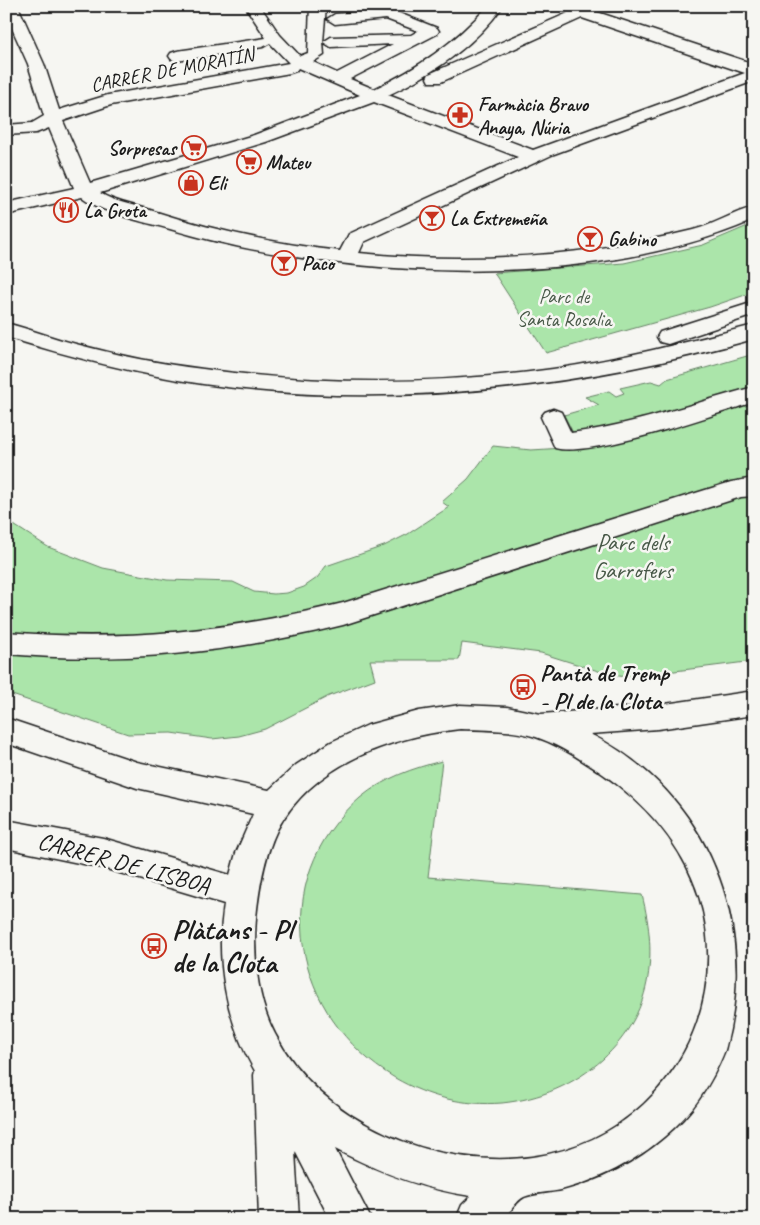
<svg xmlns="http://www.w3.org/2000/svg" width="760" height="1225" viewBox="0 0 760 1225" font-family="Caveat,sans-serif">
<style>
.green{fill:#abe5aa;stroke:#648063}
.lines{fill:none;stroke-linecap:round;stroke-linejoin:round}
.minor-casing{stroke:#1c1c1c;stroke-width:3}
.minor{fill:#f6f6f2;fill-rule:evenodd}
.labels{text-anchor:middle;stroke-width:5;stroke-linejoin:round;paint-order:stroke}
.far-street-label{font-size:20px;fill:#1c1c1c;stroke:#f6f6f2}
.far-poi-label{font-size:20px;font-weight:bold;fill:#1c1c1c;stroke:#f6f6f2;text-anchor:start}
.far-park-label{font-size:20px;fill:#475847;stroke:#f6f6f2}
.park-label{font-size:24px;fill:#475847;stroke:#f6f6f2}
.poi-label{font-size:24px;font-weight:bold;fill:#1c1c1c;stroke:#f6f6f2;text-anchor:start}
.street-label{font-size:24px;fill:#1c1c1c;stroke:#f6f6f2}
.near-poi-label{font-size:29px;font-weight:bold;fill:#1c1c1c;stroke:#f6f6f2;text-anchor:start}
</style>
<rect width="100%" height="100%" fill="#f6f6f2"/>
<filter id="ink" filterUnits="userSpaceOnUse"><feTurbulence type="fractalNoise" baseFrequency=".02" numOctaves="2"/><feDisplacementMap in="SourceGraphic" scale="10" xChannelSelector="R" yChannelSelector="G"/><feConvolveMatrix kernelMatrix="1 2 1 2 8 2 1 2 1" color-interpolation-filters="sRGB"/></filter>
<g filter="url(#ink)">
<!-- green -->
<path class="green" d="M750 225 754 231V292L710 307 546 353 494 273 624 263 703 245Z
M754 354V661L627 677 611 675 541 653 462 643 459 660H370L375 679 329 696 265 729 239 736 212 739 171 733 128 734 6 693V520L48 547 103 568 167 580 233 582 254 592 274 594 287 593 304 587 317 578 326 566 384 546 408 534 449 507 442 502 468 479 493 446 531 450 580 447 564 415 599 405 585 397 609 391 616 396 624 393 620 388 651 381 661 384 667 379Z
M442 761 428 877 642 895C658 957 652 1013 603 1059 574 1085 540 1099 502 1103 463 1106 428 1097 395 1078 292 1017 265 880 360 798 384 778 413 768 442 761Z"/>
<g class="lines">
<defs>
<path id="minor" d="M6 6H18L44 64 59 110 108 95 289 63 270 43 263 47 177 61 171 59 169 56 171 53 177 51 266 38 245 6H260L280 35 300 56 308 53 310 6H326L323 42 331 37 411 35 418 31 386 19 335 24 327 19 335 14 367 11 360 6H381L437 28 439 31 437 34 350 79 374 89C419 68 454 43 488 6H503C475 46 431 75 388 95L533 150 745 73 582 18 441 82H429L427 78 429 74 568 13 561 10 559 6H579L754 64V81L554 154 364 242 359 253C470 264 584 257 693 230 714 225 733 212 754 207V220C590 292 339 280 170 229 142 221 106 215 82 197L6 215V203L74 188 49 128 36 133 6 135V125L32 123 44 116 28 64 6 15ZM323 42 331 47 393 44 337 73 313 62 324 55ZM298 68 360 95 254 135 90 183 63 121 111 105 290 73 296 71ZM374 102 518 157 349 234 340 251C275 244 212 230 150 210 134 205 114 202 100 193L266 142Z
M754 302V315L668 344 660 342 657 337 660 332Z
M6 323C30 329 52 338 76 344 117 355 160 364 203 369 317 385 438 385 553 369 620 359 688 342 754 325V339C575 389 387 410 203 384 136 374 71 357 6 337Z
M754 387V402C712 415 592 458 555 448L541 417 545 412 553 409 561 412 571 433C634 425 693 403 754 387Z
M754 478V496L741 497 343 625C229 653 124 664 6 654V632C123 642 229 631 343 603L731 482Z
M754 691V715L658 729 590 734C707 792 760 924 725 1050 712 1083 693 1113 665 1136 636 1161 599 1180 561 1190 552 1192 532 1193 524 1197 517 1200 509 1213 504 1219H456L462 1205 471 1196C422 1189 379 1172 335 1149L371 1219H330L295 1151 299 1219H259L254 1075 255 1071C226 1021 215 961 224 904L103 868 6 848V820L103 838 230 875 236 853 253 814 137 788 6 743V718L137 762 269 790 296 765 331 742 368 725 419 711 460 705 507 707 541 714 658 705ZM460 729C485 730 512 729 536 737 554 743 571 753 586 763 627 788 665 823 687 867 727 946 709 1044 644 1104 613 1133 574 1151 532 1157 436 1170 321 1123 275 1034 257 1000 253 956 256 918 259 889 264 857 277 830 312 764 391 737 460 729Z"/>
</defs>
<!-- minor casing -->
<use href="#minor" class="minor-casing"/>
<!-- minor -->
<use href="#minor" class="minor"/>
</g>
</g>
<!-- icons -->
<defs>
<symbol id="pharmacy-ring" viewBox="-11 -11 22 22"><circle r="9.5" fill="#f6f6f2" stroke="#c8321e" stroke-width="1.5"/><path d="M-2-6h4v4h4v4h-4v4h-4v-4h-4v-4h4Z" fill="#c8321e"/></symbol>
<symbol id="supermarket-ring" viewBox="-11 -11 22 22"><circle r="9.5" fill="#f6f6f2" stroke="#c8321e" stroke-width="1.5"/><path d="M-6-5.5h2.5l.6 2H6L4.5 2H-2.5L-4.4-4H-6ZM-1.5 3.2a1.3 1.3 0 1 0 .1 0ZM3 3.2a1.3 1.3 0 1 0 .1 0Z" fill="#c8321e"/></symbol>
<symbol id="shop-ring" viewBox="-11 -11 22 22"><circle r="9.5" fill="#f6f6f2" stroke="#c8321e" stroke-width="1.5"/><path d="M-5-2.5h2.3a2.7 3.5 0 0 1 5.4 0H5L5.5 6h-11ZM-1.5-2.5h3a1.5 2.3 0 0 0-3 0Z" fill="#c8321e"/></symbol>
<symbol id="restaurant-ring" viewBox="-11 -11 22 22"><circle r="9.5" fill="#f6f6f2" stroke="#c8321e" stroke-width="1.5"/><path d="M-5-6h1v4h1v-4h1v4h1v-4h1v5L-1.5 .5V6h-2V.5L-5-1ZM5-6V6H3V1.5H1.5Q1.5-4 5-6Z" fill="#c8321e"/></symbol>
<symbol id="bar-ring" viewBox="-11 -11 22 22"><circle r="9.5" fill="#f6f6f2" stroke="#c8321e" stroke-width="1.5"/><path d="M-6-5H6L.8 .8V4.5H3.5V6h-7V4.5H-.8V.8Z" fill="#c8321e"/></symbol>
<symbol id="bus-ring" viewBox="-11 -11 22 22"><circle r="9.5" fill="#f6f6f2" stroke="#c8321e" stroke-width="1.5"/><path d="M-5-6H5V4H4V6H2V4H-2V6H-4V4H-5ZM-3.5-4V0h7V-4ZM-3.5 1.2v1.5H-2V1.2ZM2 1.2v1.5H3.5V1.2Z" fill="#c8321e"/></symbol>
</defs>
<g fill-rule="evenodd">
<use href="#pharmacy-ring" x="446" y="101" width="28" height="28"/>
<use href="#supermarket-ring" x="180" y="134" width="28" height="28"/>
<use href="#supermarket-ring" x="235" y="148" width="28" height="28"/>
<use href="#shop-ring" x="177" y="169" width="28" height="28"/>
<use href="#restaurant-ring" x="52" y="196" width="28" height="28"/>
<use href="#bar-ring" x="418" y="204" width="28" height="28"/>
<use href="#bar-ring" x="576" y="225" width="28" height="28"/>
<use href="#bar-ring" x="270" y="249" width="28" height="28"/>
<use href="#bus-ring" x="509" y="673" width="28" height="28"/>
<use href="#bus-ring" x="140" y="932" width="28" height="28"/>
</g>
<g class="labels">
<!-- far-street labels -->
<g class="far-street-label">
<text transform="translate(172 69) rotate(-11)" y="7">CARRER DE MORATÍN</text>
</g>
<!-- far-poi labels -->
<g class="far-poi-label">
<text x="478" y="111">Farmàcia Bravo<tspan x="478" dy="23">Anaya, Núria</tspan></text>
<text x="176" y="155" text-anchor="end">Sorpresas</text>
<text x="266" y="169">Mateu</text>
<text x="208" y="190">Eli</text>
<text x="84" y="217">La Grota</text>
<text x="450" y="225">La Extremeña</text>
<text x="608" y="246">Gabino</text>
<text x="302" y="270">Paco</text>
</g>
<!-- far-park labels -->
<g class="far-park-label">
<text x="564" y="303">Parc de<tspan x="564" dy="23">Santa Rosalia</tspan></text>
</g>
<!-- park labels -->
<g class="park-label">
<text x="633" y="550">Parc dels<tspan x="633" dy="28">Garrofers</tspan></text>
</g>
<!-- poi labels -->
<g class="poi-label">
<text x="540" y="681">Pantà de Tremp<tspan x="540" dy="28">- Pl de la Clota</tspan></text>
</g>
<!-- street labels -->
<g class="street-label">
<text transform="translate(124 863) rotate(15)" y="8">CARRER DE LISBOA</text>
</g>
<!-- near-poi labels -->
<g class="near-poi-label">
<text x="172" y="939">Plàtans - Pl<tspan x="172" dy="33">de la Clota</tspan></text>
</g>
</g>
<!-- margin -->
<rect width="760" height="1225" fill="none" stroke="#f6f6f2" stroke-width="25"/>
<rect x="12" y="12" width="735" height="1200" fill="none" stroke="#1c1c1c" stroke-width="2" filter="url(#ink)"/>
</svg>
